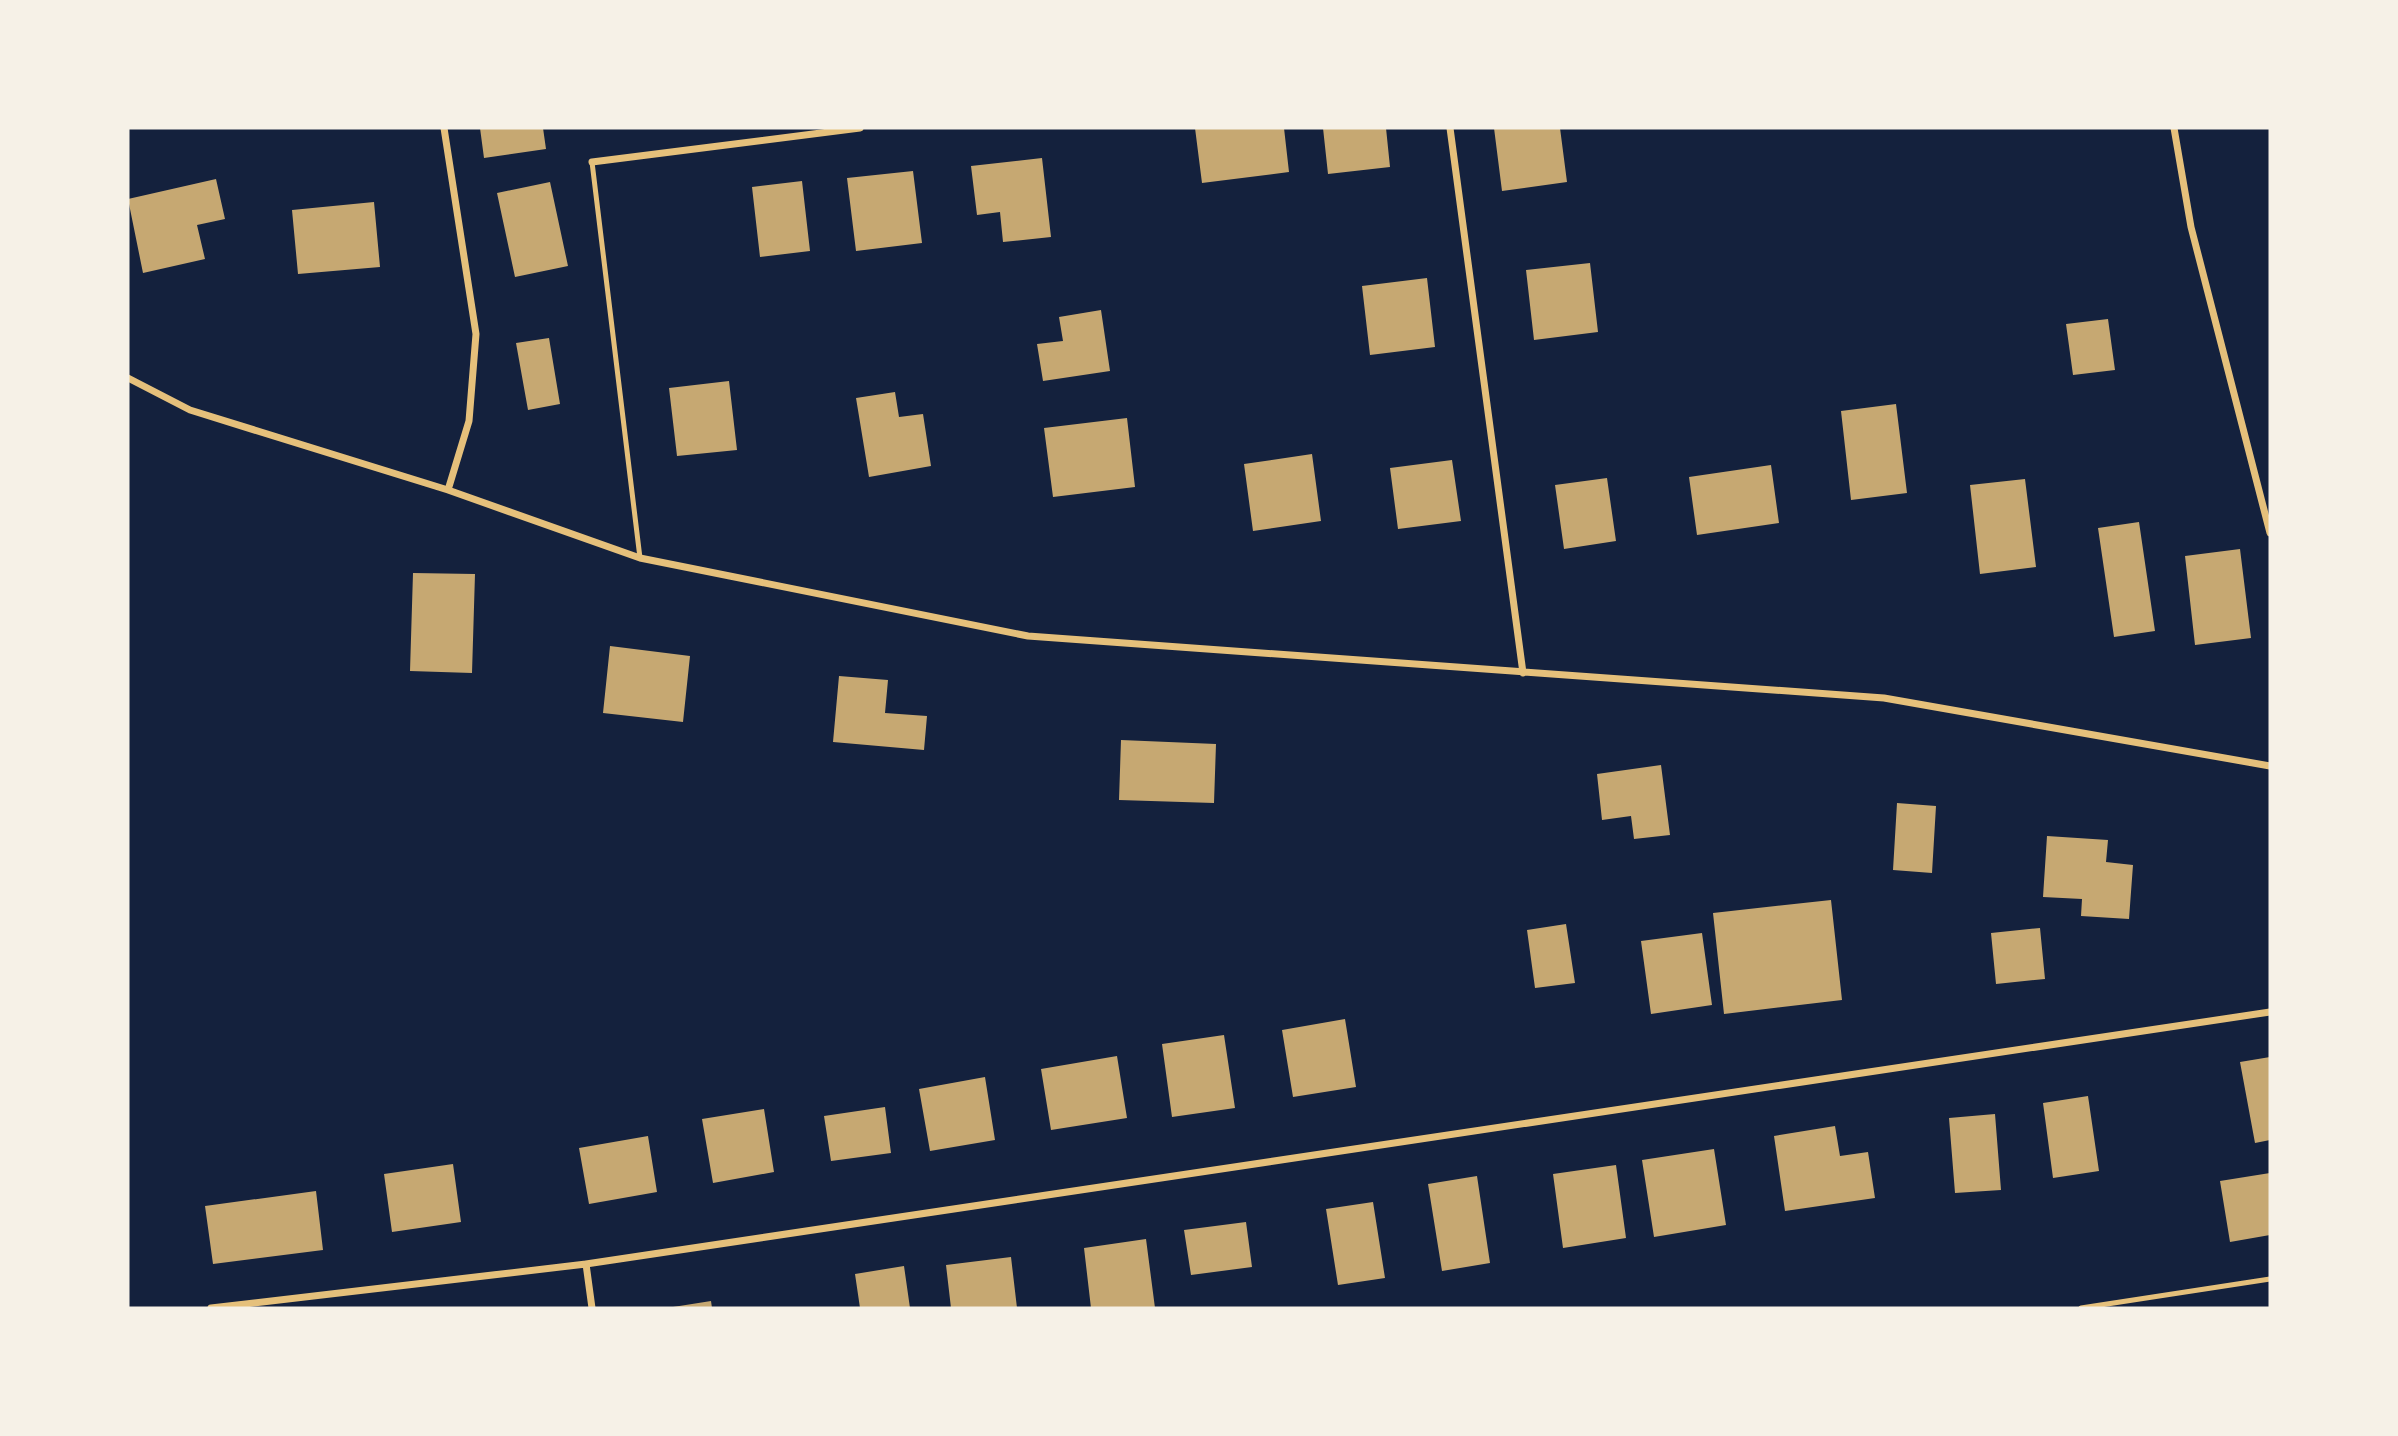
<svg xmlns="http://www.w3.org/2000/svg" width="2398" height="1436" viewBox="0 0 2398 1436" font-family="'Golos Text',sans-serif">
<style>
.building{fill:#c6a872}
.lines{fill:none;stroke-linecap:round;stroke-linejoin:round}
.service{stroke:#e5c07b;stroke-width:5}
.minor{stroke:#e5c07b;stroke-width:7}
</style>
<rect width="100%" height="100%" fill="#14213d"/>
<!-- building -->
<path class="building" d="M480 128H543L546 149 484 158Z
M1195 128H1284L1289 172 1202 183Z
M1323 128H1386L1390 167 1328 174Z
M1494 128H1560L1567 182 1502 191Z
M1042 158 1051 237 1003 242 1000 212 977 215 971 166Z
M913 171 922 243 856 251 847 178Z
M216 179 225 219 197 225 205 259 143 273 128 199Z
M802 181 810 251 760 257 752 187Z
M550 182 568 266 515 277 497 193Z
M374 202 380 267 298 274 292 210Z
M1590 263 1598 332 1534 340 1526 270Z
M1427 278 1435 347 1370 355 1362 286Z
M1101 310 1110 371 1043 381 1037 344 1063 341 1059 317Z
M2108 319 2115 370 2073 375 2066 324Z
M549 338 560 404 528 410 516 343Z
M729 381 737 450 677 456 669 388Z
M895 392 899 417 923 414 931 466 869 477 856 398Z
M1896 404 1907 493 1851 500 1841 411Z
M1127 418 1135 487 1053 497 1044 428Z
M1312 454 1321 521 1253 531 1244 464Z
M1452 460 1461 521 1398 529 1390 468Z
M1771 465 1779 523 1697 535 1689 477Z
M1607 478 1616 541 1564 549 1555 485Z
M2025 479 2036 567 1980 574 1970 485Z
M2139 522 2155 631 2114 637 2098 528Z
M2240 549 2251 638 2195 645 2185 556Z
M413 573 475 574 472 673 410 671Z
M610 646 690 656 683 722 603 713Z
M839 676 888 680 885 713 927 716 924 750 833 742Z
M1121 740 1216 744 1214 803 1119 800Z
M1661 765 1670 835 1634 839 1631 816 1602 820 1597 774Z
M1897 803 1936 806 1932 873 1893 870Z
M2047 836 2108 840 2106 862 2133 865 2129 919 2081 916 2082 899 2043 897Z
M1831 900 1842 1000 1724 1014 1713 913Z
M1566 924 1575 983 1535 988 1527 930Z
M2040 928 2045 979 1996 984 1991 933Z
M1702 933 1712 1005 1651 1014 1641 941Z
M1345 1019 1356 1087 1293 1097 1282 1030Z
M1224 1035 1235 1108 1172 1117 1162 1044Z
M1117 1056 1127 1118 1051 1130 1041 1069Z
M2270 1057V1140L2255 1143 2240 1062Z
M985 1077 995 1140 930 1151 919 1089Z
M2088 1096 2099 1171 2053 1178 2043 1103Z
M885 1107 891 1153 831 1161 824 1116Z
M764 1109 774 1172 713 1183 702 1119Z
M1995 1114 2001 1190 1955 1193 1949 1118Z
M1835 1126 1840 1156 1868 1152 1875 1198 1785 1211 1774 1136Z
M648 1136 657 1192 589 1204 579 1148Z
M1714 1149 1726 1225 1654 1237 1642 1160Z
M453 1164 461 1222 392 1232 384 1174Z
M1616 1165 1626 1238 1563 1248 1553 1174Z
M2270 1173V1235L2230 1242 2220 1181Z
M1477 1176 1490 1263 1442 1271 1428 1184Z
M316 1191 323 1250 213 1264 205 1206Z
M1373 1202 1385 1278 1338 1285 1326 1209Z
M1246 1222 1252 1267 1191 1275 1184 1230Z
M1146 1239 1155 1308H1091L1084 1248Z
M1011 1257 1017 1308H951L946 1265Z
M904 1266 910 1308H860L855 1274Z
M711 1301 712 1308H673V1307Z"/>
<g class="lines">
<!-- service -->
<path class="service" d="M592 162 640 558
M2081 1308 2270 1279"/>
<!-- minor -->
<path class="minor" d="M444 128 476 334 469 421 448 490
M1450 128 1523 673
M2174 128 2191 227 2270 533
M592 162 860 128
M128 378 190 410 448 490 640 558 1028 636 1884 698 2270 766
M211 1308 586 1264
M592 1308 586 1264 2270 1012"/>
</g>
<!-- border -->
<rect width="2398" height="1436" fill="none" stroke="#f6f1e7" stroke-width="259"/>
</svg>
